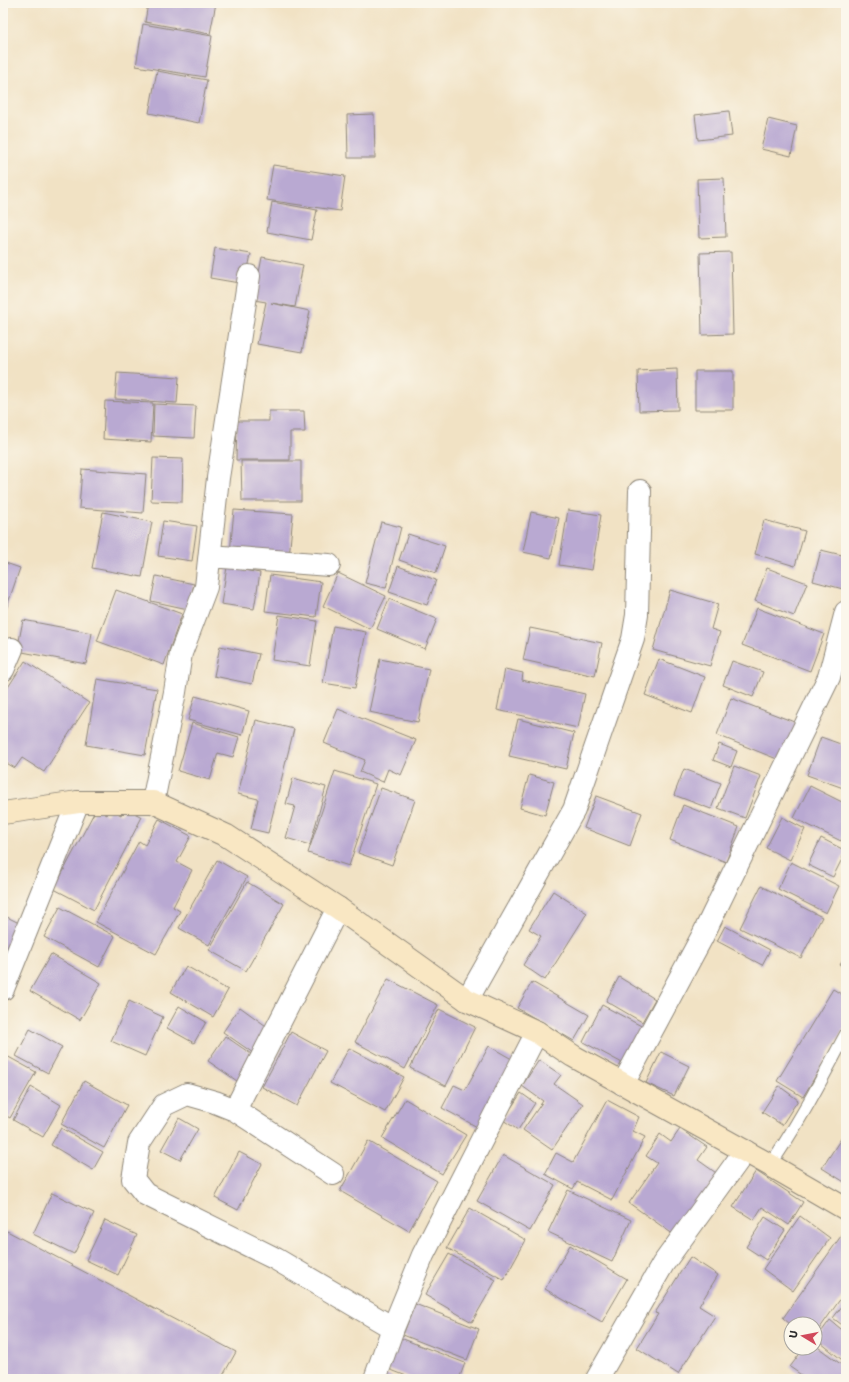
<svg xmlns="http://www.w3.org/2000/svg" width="849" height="1382" viewBox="0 0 849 1382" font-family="'Shantell Sans',sans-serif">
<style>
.building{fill:#b9a9d2}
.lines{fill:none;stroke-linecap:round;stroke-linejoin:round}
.lane-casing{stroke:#8e8678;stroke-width:14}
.street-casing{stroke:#8e8678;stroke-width:24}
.secondary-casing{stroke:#8e8678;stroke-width:24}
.lane{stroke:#fff;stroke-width:12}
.street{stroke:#fff;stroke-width:22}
.secondary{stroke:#f9e7c3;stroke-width:22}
</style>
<rect width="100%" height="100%" fill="#fbf7ec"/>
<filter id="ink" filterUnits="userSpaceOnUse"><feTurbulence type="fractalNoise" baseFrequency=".025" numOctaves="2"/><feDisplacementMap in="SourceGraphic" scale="8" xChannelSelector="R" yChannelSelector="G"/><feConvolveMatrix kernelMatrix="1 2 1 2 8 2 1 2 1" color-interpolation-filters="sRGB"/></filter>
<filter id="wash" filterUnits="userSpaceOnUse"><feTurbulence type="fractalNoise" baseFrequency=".012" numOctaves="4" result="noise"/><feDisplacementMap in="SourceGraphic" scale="16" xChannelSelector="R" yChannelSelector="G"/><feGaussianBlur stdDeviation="0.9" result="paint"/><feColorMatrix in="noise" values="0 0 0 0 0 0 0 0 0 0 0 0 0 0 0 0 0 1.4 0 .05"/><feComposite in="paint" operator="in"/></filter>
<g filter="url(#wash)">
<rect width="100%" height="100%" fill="#f1e2c4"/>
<g id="blocks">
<!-- building -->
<path class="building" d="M148 3H216L210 34 145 22Z
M143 24 212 36 205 77 136 66Z
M157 71 207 80 199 123 149 113Z
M729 111 732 136 698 140 695 115Z
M374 114 375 158H348L347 115Z
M768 119 797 126 791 156 761 149Z
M273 165 345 176 340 211 267 200Z
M724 178 726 237 699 238 697 179Z
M272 202 317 210 311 240 267 232Z
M215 248 251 254 245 284 210 278Z
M731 252 733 334 702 335 700 253Z
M262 257 303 265 295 307 271 303 310 311 302 352 257 344 266 302 254 300Z
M677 369 678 410 639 411 638 371Z
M695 371H733V410H695Z
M117 373 179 377 177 403 115 399Z
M105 401 153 403 151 442 103 439Z
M154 404 196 406 194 438 153 436Z
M269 411H304L305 432H290V460H236L237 421H269Z
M153 458 183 459 182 502 151 501Z
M241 461H301V501H242Z
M82 469 146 474 143 513 79 508Z
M234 510 293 514 289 558 230 553Z
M568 510 601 515 592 570 559 565Z
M103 512 152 522 142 577 92 568Z
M531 512 559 518 551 558 523 552Z
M764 520 805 531 795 566 755 554Z
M163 521 197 526 192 561 158 556Z
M381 522 401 527 386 588 365 583Z
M408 534 445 546 436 573 399 560Z
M821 550 846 556V577L843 589 813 581Z
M3 562 20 568 3 618Z
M398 566 436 580 427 605 389 592Z
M227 567 260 573 254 609 221 604Z
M767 568 807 583 794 616 755 601Z
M338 573 386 596 370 629 323 606Z
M270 575 321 582 316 617 265 611Z
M156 576 194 584 188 609 151 601Z
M116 590 182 614 164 665 97 641Z
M670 590 718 604 711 629 720 632 710 666 653 650Z
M389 599 437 619 425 649 377 629Z
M757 608 824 634 810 671 742 645Z
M279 615 317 621 310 666 272 660Z
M23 620 92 633 86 664 17 651Z
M333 626 366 632 355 688 323 683Z
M530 628 602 643 595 676 523 660Z
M220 646 259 654 252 684 214 676Z
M380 659 429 669 418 722 369 712Z
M659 659 705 677 692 713 645 695Z
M25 661 89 703 44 772 22 758 15 768 3 761V695Z
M732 661 763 672 753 697 723 685Z
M505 669 523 673 522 680 585 694 578 728 497 710Z
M97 679 157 689 145 755 86 745Z
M195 696 249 711 242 735 188 720Z
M731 698 797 723 782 761 717 735Z
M338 709 416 740 401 775 388 769 383 782 360 772 365 760 324 743Z
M518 719 574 733 566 769 509 756Z
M256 720 294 729 268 833 251 829 258 799 238 794Z
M192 723 239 737 233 757 218 753 210 780 178 771Z
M821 737 846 746V789L807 775Z
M719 744 737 751 731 767 713 760Z
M734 766 761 776 745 818 718 808Z
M684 769 721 783 711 809 674 795Z
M335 771 376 784 349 866 308 853Z
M529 775 554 782 545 815 520 808Z
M293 778 326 787 310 845 286 838 295 806 286 804Z
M810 786 846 804V830L841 841 794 818Z
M381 788 415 800 392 865 358 853Z
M596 796 642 813 630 846 584 828Z
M683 805 739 827 726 862 670 840Z
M124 808 142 817 94 910 54 889 96 809 107 815 110 809 121 815Z
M782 817 805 829 790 860 766 848Z
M159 819 191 836 177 862 192 870 173 907 180 911 156 954 96 922 139 841 145 845Z
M821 838 846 851 833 877 808 865Z
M217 860 247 877 209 945 179 928Z
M791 862 839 886 826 913 778 889Z
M247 882 284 904 246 971 209 950Z
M761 886 822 917 801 958 740 928Z
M553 891 587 913 545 980 523 965 541 936 529 929Z
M60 907 115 936 99 967 44 937Z
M3 915 19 923 3 956Z
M725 926 770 950 762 965 717 941Z
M51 954 101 983 80 1020 30 991Z
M846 956V969L840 965Z
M186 966 228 990 213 1017 171 992Z
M619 977 655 999 642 1022 606 1001Z
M388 979 438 1005 405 1069 355 1042Z
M532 982 589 1015 574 1041 517 1008Z
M833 989 846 997V1025L803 1097 777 1081Z
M129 1001 163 1017 145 1056 111 1041Z
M602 1005 645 1028 626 1065 583 1042Z
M179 1006 206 1022 194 1043 167 1028Z
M240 1007 273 1031 256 1055 223 1032Z
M439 1009 475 1027 446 1086 410 1068Z
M30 1029 62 1047 48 1073 16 1056Z
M291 1032 326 1051 297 1106 262 1087Z
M225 1036 254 1056 237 1081 208 1061Z
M489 1046 517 1062 481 1129 442 1108 454 1085 465 1090Z
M349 1048 404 1077 385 1112 330 1083Z
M661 1052 689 1066 674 1096 646 1083Z
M3 1054 36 1072 10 1118 3 1114Z
M539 1060 561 1075 554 1084 583 1104 552 1150 523 1130 543 1101 522 1086Z
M84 1081 127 1105 104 1148 61 1124Z
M779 1086 798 1100 782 1125 762 1112Z
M31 1087 61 1105 43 1137 13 1120Z
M521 1093 535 1103 518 1130 503 1120Z
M405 1099 466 1135 442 1174 382 1138Z
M607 1100 639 1117 633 1131 645 1137 612 1200 577 1182 573 1189 545 1174 556 1153 573 1162Z
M179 1118 198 1129 180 1160 161 1150Z
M61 1128 103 1152 93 1170 51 1145Z
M680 1129 707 1147 698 1160 719 1175 677 1237 629 1203 657 1163 646 1156 660 1134 671 1142Z
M846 1131V1183L822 1168Z
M368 1141 437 1181 409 1231 340 1191Z
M239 1152 262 1164 238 1210 215 1198Z
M503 1155 555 1185 530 1231 477 1201Z
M756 1171 803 1202 789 1225 762 1207 754 1220 733 1207Z
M568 1190 631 1220 612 1262 548 1232Z
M52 1193 94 1213 74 1254 33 1234Z
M470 1208 526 1240 504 1280 447 1248Z
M800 1216 830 1238 793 1291 763 1269Z
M765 1217 785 1230 766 1260 746 1247Z
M105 1220 137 1235 118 1275 86 1260Z
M846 1229V1291L815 1335V1324H790L783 1318Z
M7 1231 236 1352 221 1379H15L3 1372V1238Z
M570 1245 627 1279 602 1322 545 1289Z
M449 1254 496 1280 472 1322 425 1295Z
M690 1257 718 1275 699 1306 715 1316 678 1374 637 1348 658 1314 655 1313Z
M846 1301V1328L833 1318Z
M415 1304 479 1329 467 1360 403 1335Z
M830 1320 846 1333V1363L816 1339Z
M398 1337 465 1363 459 1379H414L386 1368Z
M815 1345 846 1368V1373L842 1379H807L790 1367 804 1348H815Z
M386 1374 397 1379H384Z"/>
</g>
</g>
<g filter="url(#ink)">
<use href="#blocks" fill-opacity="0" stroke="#8e8678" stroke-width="1"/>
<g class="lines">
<defs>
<path id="lane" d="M770 1165C799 1124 822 1078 846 1034"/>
<path id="street" d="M210 556 329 565
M3 670 12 649
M153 802 175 692 181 653 206 587 218 478 249 276
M3 989 78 802
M467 1000 574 810 633 639 637 615 640 491
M623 1084 702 937 829 677 846 612
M235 1110 338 908
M333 1174 235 1110 215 1102 187 1094 164 1105 139 1143 133 1179 145 1194 276 1259 393 1328
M375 1379 393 1328 423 1255 537 1032
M597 1379 663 1264 745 1151"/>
<path id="secondary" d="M3 813 78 802H153L227 836 338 908 467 1000 537 1032 573 1056 770 1165 846 1209"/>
</defs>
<!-- lane casing -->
<use href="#lane" class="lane-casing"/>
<!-- street casing -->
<use href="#street" class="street-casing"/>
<!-- secondary casing -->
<use href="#secondary" class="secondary-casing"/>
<!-- lane -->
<use href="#lane" class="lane"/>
<!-- street -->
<use href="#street" class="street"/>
<!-- secondary -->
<use href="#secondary" class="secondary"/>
</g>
</g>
<!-- margin -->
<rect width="849" height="1382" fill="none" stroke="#fbf7ec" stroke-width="16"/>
<!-- north arrow -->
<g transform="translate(803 1336) rotate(280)"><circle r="19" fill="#fbf7ec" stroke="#a8a59f"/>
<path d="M0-3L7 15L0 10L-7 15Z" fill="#d1495b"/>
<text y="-6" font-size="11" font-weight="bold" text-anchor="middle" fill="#2b2b2b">U</text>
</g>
</svg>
